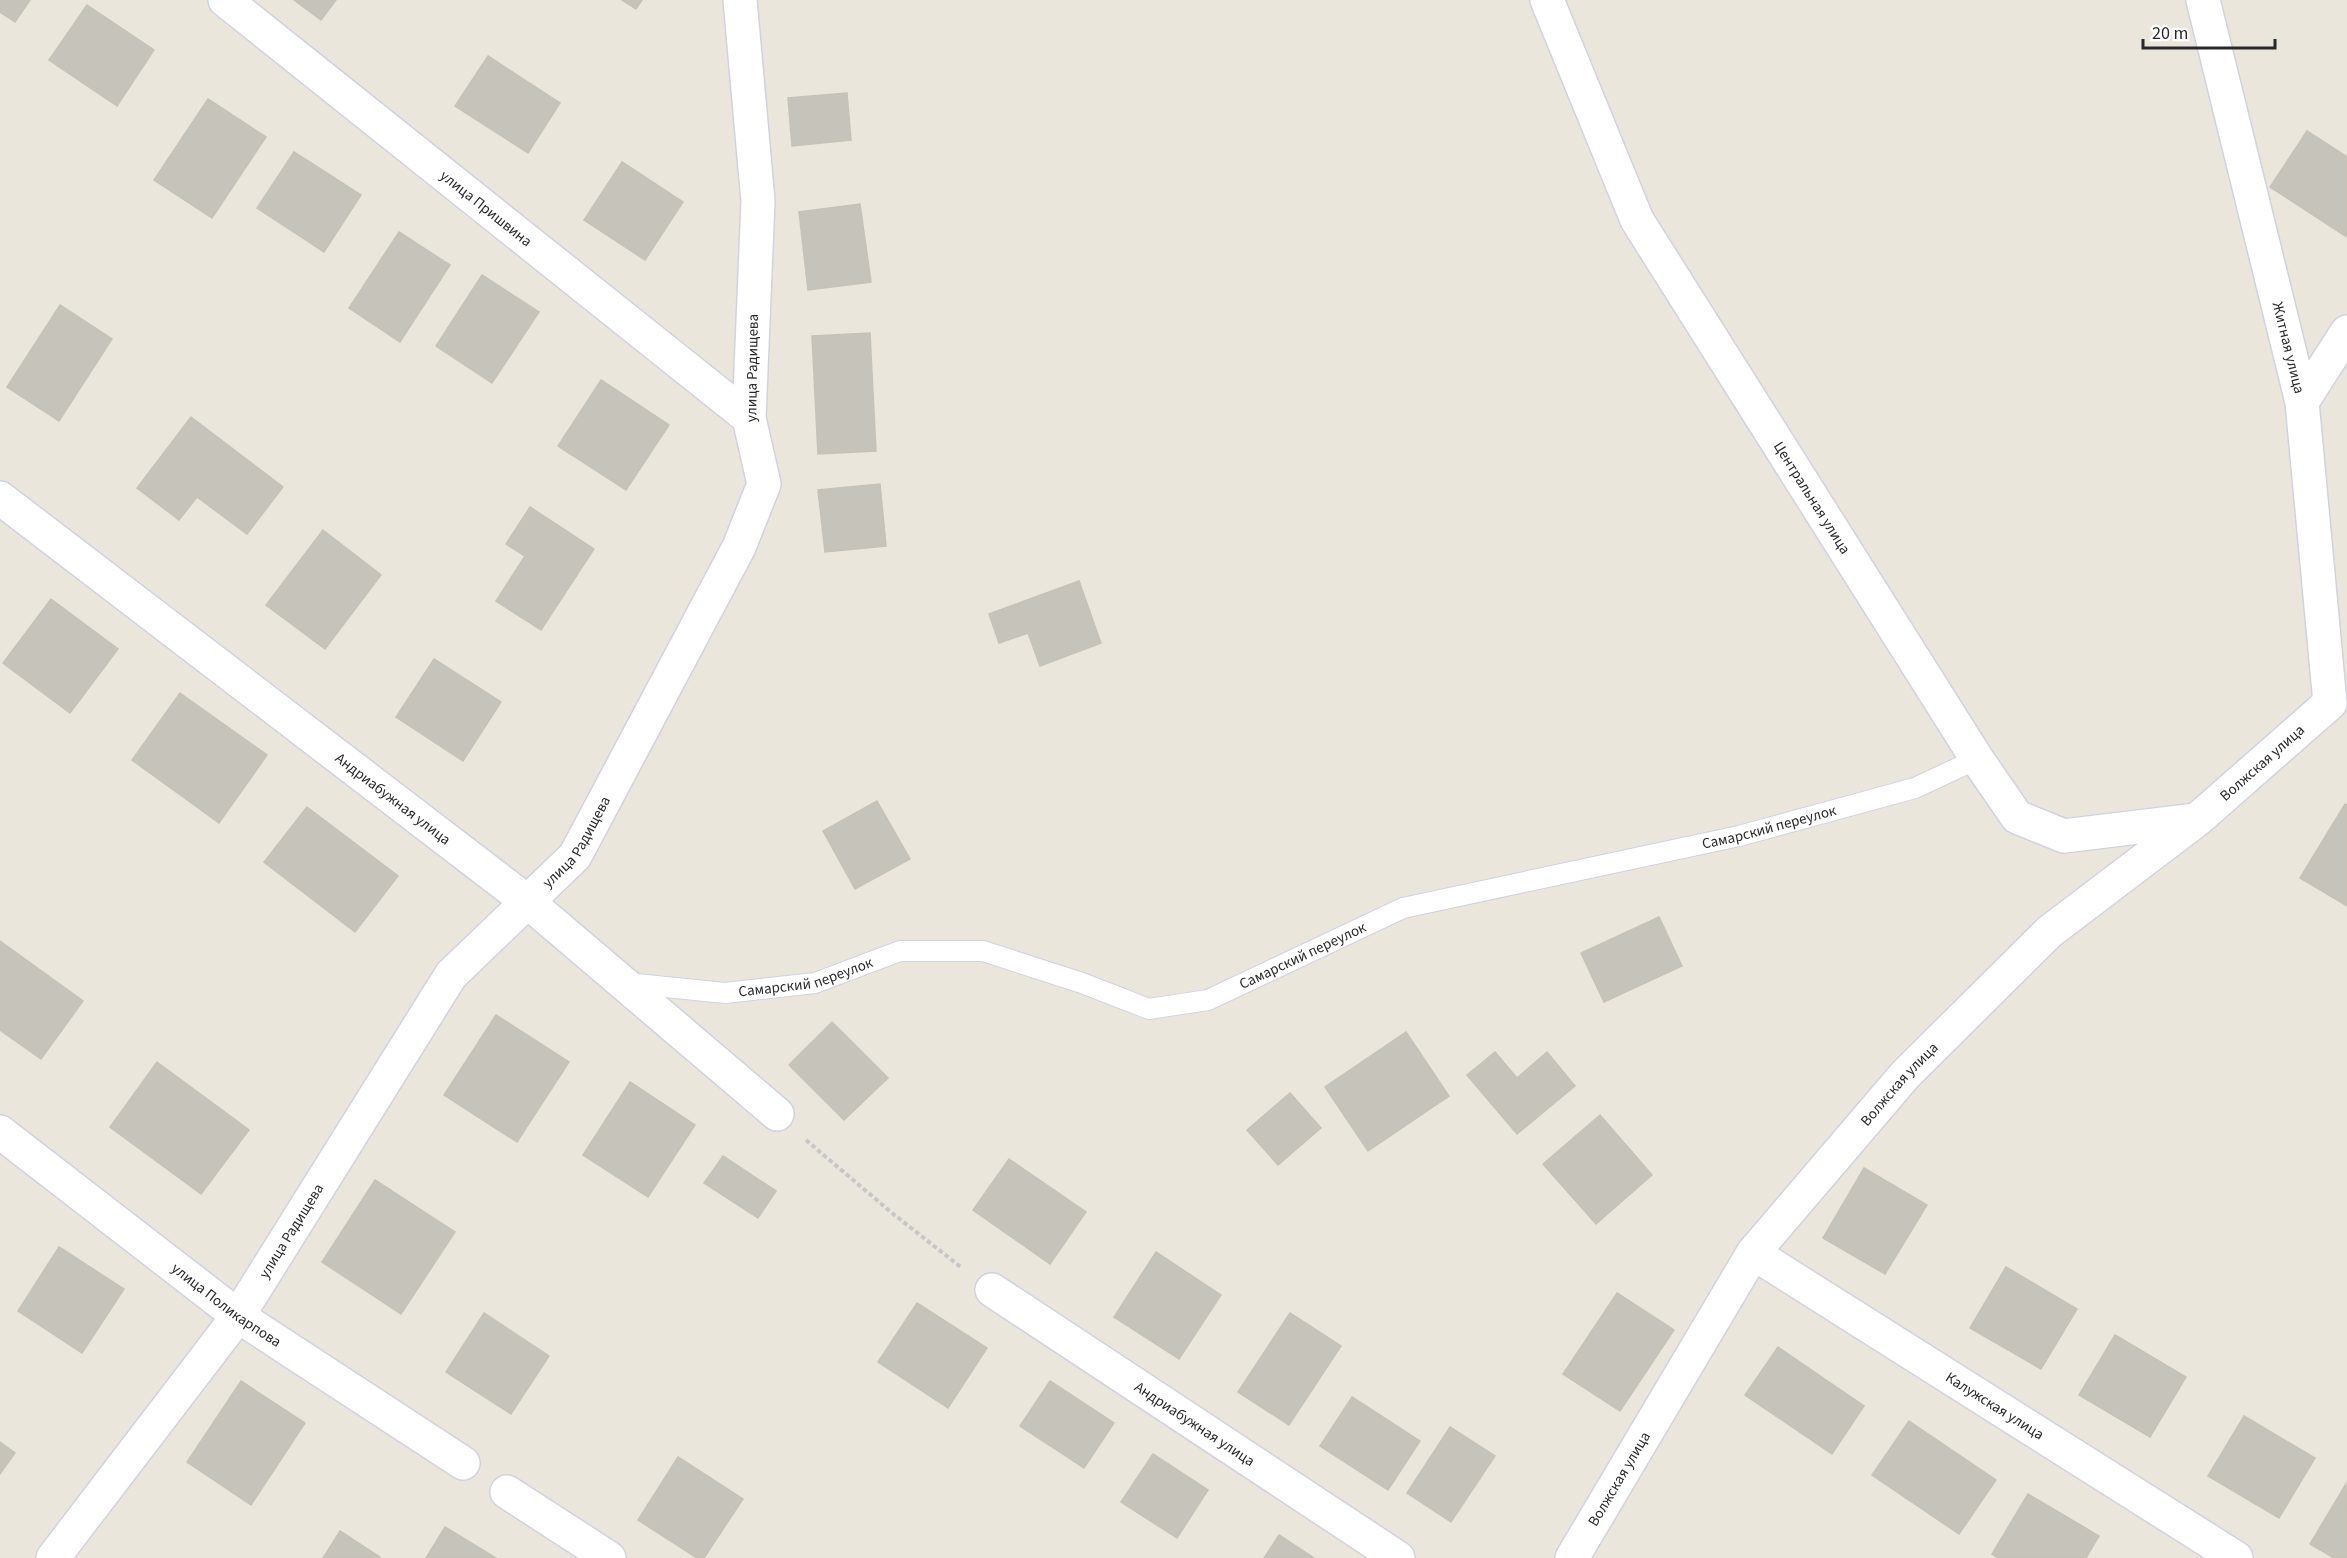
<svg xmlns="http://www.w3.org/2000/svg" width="2347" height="1558" viewBox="0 0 2347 1558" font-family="'Source Sans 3',sans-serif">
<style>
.building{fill:#c6c3bb;stroke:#c6c2b6;stroke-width:1.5}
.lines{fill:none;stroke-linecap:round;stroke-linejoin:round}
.lane-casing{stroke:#d1d2e1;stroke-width:22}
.street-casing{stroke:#d1d2e1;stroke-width:36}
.path{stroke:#c7c7c7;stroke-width:4;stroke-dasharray:4.5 3;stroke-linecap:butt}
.lane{stroke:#fff;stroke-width:20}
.street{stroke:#fff;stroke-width:33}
.labels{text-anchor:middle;stroke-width:6;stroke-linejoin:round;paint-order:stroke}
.street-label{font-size:15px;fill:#292929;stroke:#fff}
</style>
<rect width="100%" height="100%" fill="#ebe6dc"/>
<!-- building -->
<path class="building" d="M0 0H30L15 22 0 12Z
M294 0H336L321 20Z
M622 0H642L636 9Z
M87 5 154 50 117 106 49 60Z
M488 56 560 103 528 153 455 106Z
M847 93 851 140 792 146 788 98Z
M208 99 266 137 212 218 154 180Z
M2307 131 2347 157V237L2270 187Z
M294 152 361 195 324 252 257 208Z
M622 162 683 202 645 260 584 220Z
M860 204 871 282 808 290 799 212Z
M399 232 450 265 400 342 349 308Z
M482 275 539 312 492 383 436 346Z
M60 305 112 339 59 421 7 387Z
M870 333 876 451 818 454 812 336Z
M601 380 669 425 626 490 558 446Z
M191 417 283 487 247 534 197 497 179 520 137 488Z
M880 484 886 546 825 552 818 490Z
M530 507 594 549 541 630 496 601 525 556 506 544Z
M323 530 381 575 325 649 266 605Z
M1079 581 1101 643 1040 666 1028 633 999 643 989 614Z
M51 599 118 649 70 713 3 663Z
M434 659 501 702 463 761 396 717Z
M180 693 267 755 219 823 132 760Z
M877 801 910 859 855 889 823 831Z
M2345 804 2347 805V906L2300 878Z
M307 807 398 876 355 932 264 862Z
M1659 917 1682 966 1604 1002 1581 953Z
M0 941 83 1001 41 1059 0 1030Z
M496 1015 569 1062 517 1142 444 1095Z
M832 1022 888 1078 844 1120 789 1065Z
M1406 1032 1449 1096 1368 1151 1325 1087Z
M1495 1052 1517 1078 1547 1052 1575 1086 1517 1134 1467 1075Z
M157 1062 249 1130 201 1194 110 1127Z
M630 1082 695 1125 648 1197 583 1155Z
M1290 1093 1321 1128 1278 1165 1247 1130Z
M1600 1115 1652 1175 1596 1224 1543 1164Z
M723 1156 776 1191 758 1218 704 1183Z
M1009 1159 1086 1212 1050 1264 973 1210Z
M1864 1168 1927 1205 1885 1274 1823 1238Z
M375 1180 455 1232 401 1314 322 1262Z
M59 1247 124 1289 82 1353 18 1311Z
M1156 1252 1221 1295 1179 1359 1114 1317Z
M2006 1267 2077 1309 2041 1369 1970 1328Z
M1617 1293 1674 1330 1620 1411 1563 1374Z
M917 1303 987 1348 948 1408 878 1362Z
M484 1313 549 1356 511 1414 446 1372Z
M1290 1313 1341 1346 1289 1425 1238 1392Z
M2115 1335 2186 1377 2150 1437 2079 1395Z
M1778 1347 1864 1406 1832 1454 1745 1395Z
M241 1381 305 1423 251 1505 187 1462Z
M1050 1381 1114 1423 1084 1468 1020 1426Z
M1352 1397 1420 1441 1388 1490 1320 1446Z
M2244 1416 2315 1458 2279 1518 2208 1476Z
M1909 1421 1996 1480 1959 1534 1872 1475Z
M1450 1427 1495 1456 1451 1522 1407 1493Z
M0 1442 15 1453 0 1474Z
M1153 1454 1208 1490 1177 1538 1121 1502Z
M678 1457 743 1499 704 1558H697L638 1520Z
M2346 1484 2347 1558H2334L2310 1544Z
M2028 1494 2099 1536 2086 1558H1998L1992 1554Z
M445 1527 496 1558H426Z
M340 1531 380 1557 379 1558H323Z
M1279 1535 1314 1558H1264Z"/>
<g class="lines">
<defs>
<g id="lane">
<path id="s1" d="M626 983 725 993 815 983 900 951H983L1082 983 1149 1009 1208 1000 1403 908 1739 836 1915 788 1977 759"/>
</g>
<g id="street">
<path id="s2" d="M225 0 749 418"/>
<path id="s3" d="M1547 0 1637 220 1977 759 2017 817 2064 836 2196 820"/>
<path id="s4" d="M2203 0 2302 402 2330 703"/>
<path d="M2302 402 2347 332"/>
<path id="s5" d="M0 498 528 902 777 1114"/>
<path id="s6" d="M0 1132 238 1316 463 1463"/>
<path id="s7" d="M1753 1253 2236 1558"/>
<path id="s8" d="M992 1290 1398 1558"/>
<path d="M507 1492 609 1558"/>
<path id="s9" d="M53 1558 238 1316 451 975 575 856 739 547 764 484 749 418 758 201 740 0"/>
<path id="s10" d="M1572 1558 1753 1253 1905 1075 2049 932 2198 819 2330 703"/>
</g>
</defs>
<!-- lane casing -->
<use href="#lane" class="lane-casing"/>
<!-- street casing -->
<use href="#street" class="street-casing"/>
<!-- path -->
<path class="path" d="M806 1140 892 1213 962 1268"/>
<!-- lane -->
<use href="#lane" class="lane"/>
<!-- street -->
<use href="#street" class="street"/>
</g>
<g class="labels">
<!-- street labels -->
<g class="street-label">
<text dy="5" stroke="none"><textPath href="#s2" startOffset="334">улица Пришвина</textPath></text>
<text dy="5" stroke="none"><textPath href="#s4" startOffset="358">Житная улица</textPath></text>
<text transform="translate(752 368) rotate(-89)" y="5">улица Радищева</text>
<text dy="5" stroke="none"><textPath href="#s3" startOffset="566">Центральная улица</textPath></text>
<text dy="5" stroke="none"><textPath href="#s10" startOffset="1064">Волжская улица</textPath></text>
<text dy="5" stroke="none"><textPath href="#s5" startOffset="495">Андриабужная улица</textPath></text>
<text dy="5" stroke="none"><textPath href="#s1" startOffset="1190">Самарский переулок</textPath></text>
<text dy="5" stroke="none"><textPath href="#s9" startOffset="891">улица Радищева</textPath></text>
<text dy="5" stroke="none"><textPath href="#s1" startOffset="704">Самарский переулок</textPath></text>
<text dy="5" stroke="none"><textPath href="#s1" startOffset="182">Самарский переулок</textPath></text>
<text dy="5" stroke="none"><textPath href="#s10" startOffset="578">Волжская улица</textPath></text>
<text dy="5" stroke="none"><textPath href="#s9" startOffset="405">улица Радищева</textPath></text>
<text dy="5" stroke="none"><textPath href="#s6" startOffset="285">улица Поликарпова</textPath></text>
<text dy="5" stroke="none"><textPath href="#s7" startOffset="286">Калужская улица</textPath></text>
<text dy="5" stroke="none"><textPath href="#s8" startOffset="243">Андриабужная улица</textPath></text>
<text dy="5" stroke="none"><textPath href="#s10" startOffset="92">Волжская улица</textPath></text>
</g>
</g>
<!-- scale -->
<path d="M2143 39v9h132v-9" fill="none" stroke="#292929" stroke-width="3"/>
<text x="2152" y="39" font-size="18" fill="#292929" stroke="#ffffff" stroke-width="4.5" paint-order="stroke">20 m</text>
</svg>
